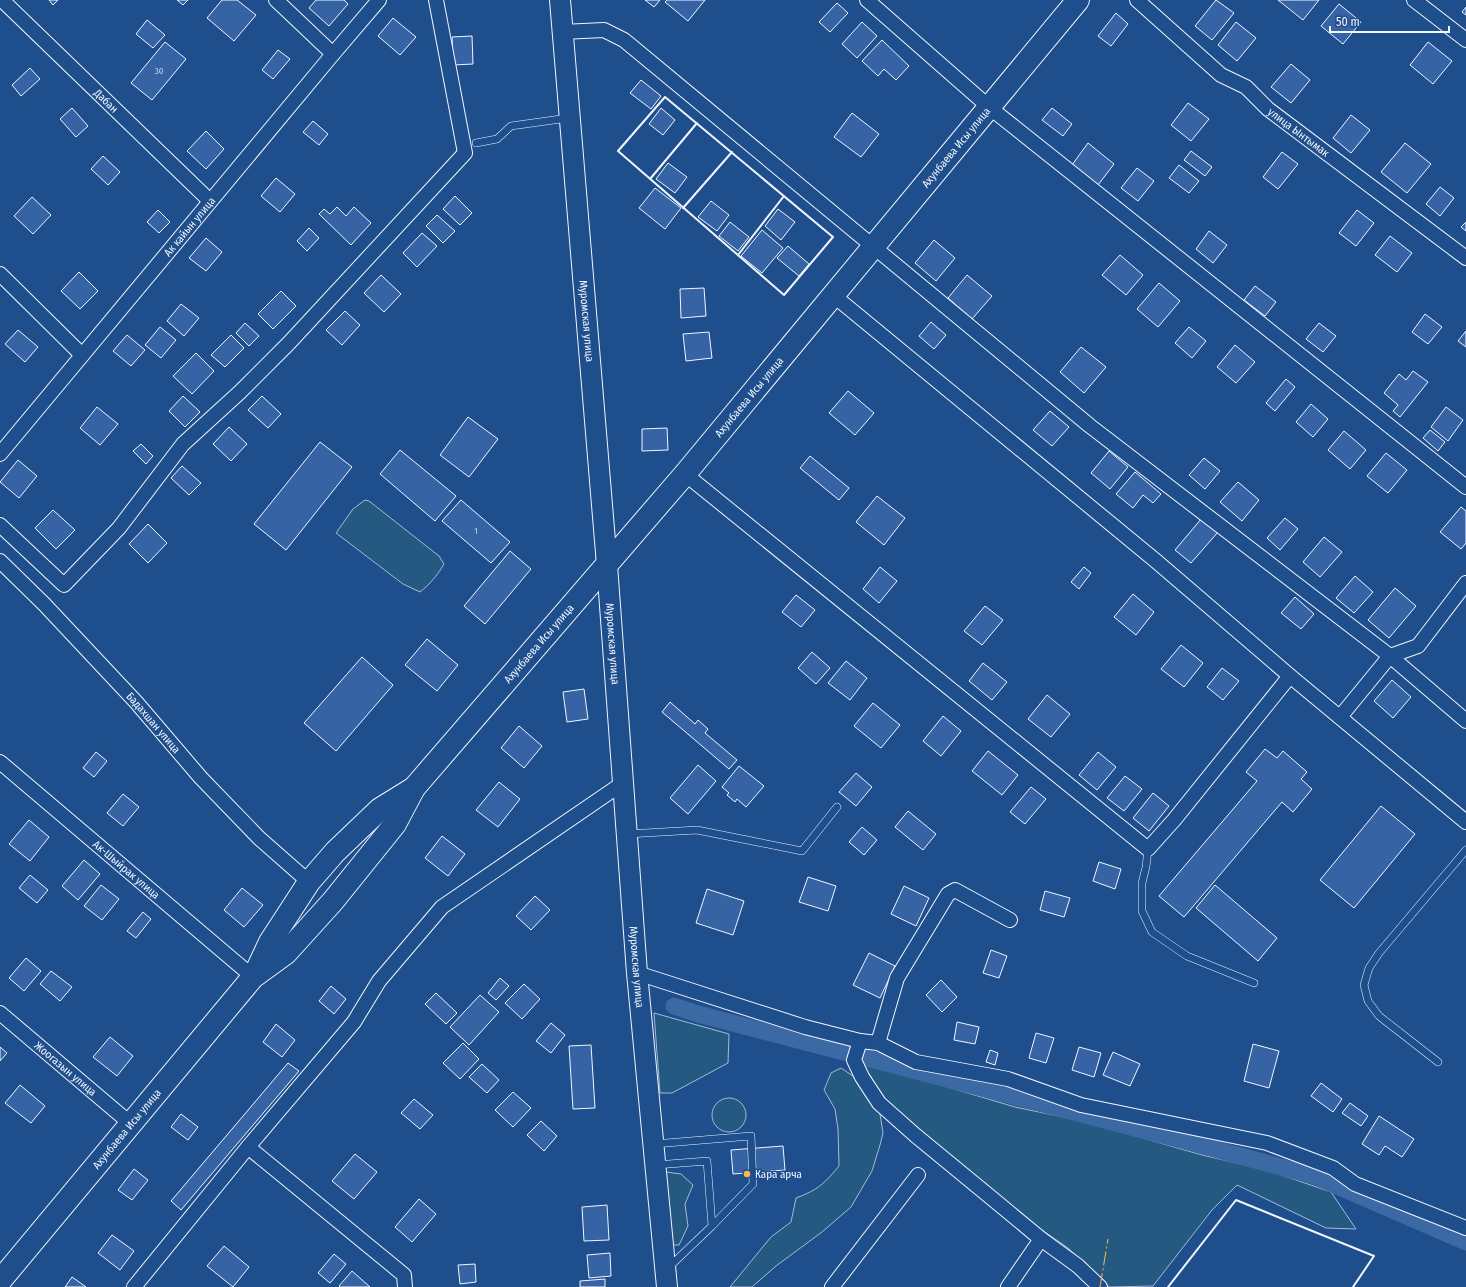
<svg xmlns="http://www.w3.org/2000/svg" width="1466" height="1287" viewBox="0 0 1466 1287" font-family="'Fira Sans Condensed',sans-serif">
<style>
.green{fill:#245a82;stroke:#a8bbd7}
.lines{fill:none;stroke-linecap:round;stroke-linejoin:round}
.canal{stroke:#3b69a3;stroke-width:17}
.building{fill:#3563a3;stroke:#f2f6ff}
.lane-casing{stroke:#f2f6ff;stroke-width:8}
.street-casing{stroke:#f2f6ff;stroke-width:16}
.secondary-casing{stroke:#f2f6ff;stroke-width:22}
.primary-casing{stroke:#f2f6ff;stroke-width:24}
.lane{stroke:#1f4e8c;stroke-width:7}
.street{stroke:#1f4e8c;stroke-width:14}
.secondary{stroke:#1f4e8c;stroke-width:20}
.primary{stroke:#1f4e8c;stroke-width:22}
.wall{stroke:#f2f6ff;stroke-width:2}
.power{stroke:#ffb74d;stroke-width:1;stroke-dasharray:14 3 2 3;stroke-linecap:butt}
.poi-dot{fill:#ffb74d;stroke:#1f4e8c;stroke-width:1.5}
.labels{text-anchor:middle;stroke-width:3;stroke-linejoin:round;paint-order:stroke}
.number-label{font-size:9px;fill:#c3d1e8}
.street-label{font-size:11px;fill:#f2f6ff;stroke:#1f4e8c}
.poi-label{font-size:11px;fill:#f2f6ff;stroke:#1f4e8c;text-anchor:start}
</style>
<rect width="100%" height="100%" fill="#1f4e8c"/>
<!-- green -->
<path class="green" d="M365 500 369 501 439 556 444 564C437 576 430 584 420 592L403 584 336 533 353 509Z
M654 1013 729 1034 728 1063 672 1093H660Z
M862 1060 961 1091 1015 1107 1087 1122 1202 1155 1267 1170 1331 1192 1356 1229 1326 1228 1237 1185 1212 1210 1153 1286 1109 1287 1068 1248 1013 1210 894 1110 871 1082Z
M841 1068 853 1076 880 1114 883 1133 880 1145 872 1171 851 1207 822 1232 776 1266 752 1287H730L771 1237 791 1222 796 1198C818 1190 825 1183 839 1166L838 1129 835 1109 824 1090 831 1073Z
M712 1115a17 17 0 1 1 34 0a17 17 0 1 1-34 0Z
M666 1172 681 1174 693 1185 685 1204 688 1226 679 1245H672Z"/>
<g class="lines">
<!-- canal -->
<path class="canal" d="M674 1006 698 1014 1189 1142 1314 1176 1466 1242"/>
</g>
<!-- building -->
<path class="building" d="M49 0H58L53 5Z
M177 0H188L183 5Z
M222 0H237L256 15 234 41 207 18Z
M316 0H344L348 4 329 26 309 8Z
M645 0H660L654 7Z
M667 0H705L688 21 665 2Z
M1216 0 1234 13 1212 40 1195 26Z
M1278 0H1319L1303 20Z
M837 3 848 13 830 32 819 22Z
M1339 4 1361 22 1343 44 1321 26Z
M1466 7V15L1462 12Z
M1116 13 1128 24 1111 46 1098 36Z
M393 18 416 37 400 55 378 36Z
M147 20 165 35 153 48 136 34Z
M862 22 877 36 857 58 842 44Z
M1236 22 1256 38 1237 61 1218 45Z
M472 36 473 64 453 65 452 37Z
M882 40 909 66 896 80 884 69 878 76 862 61Z
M165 42 186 59 152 100 131 83Z
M1428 42 1452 61 1433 84 1410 65Z
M278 50 290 59 273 79 262 70Z
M1291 64 1310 80 1291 103 1271 87Z
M30 68 40 79 21 96 12 85Z
M641 80 661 96 651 109 630 93Z
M1188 103 1209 119 1191 141 1171 125Z
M72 108 88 126 76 137 60 119Z
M661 108 675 120 663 135 649 124Z
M1052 108 1072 124 1063 136 1042 120Z
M852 113 879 134 861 157 834 137Z
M1351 115 1370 130 1351 153 1333 138Z
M313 121 328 134 319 145 303 132Z
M206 131 224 149 206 169 187 151Z
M1088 143 1114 164 1098 185 1072 165Z
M1405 143 1431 164 1407 193 1381 172Z
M1191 151 1212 167 1205 176 1184 160Z
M1282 152 1298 164 1278 189 1263 177Z
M103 156 120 172 108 185 91 169Z
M668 163 687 177 675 193 656 179Z
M1179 165 1199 181 1189 193 1169 178Z
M1137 168 1154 181 1138 201 1121 188Z
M276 178 295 194 280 212 261 196Z
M1440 187 1454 198 1440 216 1426 204Z
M655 188 681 208 665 229 639 208Z
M455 196 472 213 460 225 443 209Z
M32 197 51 215 33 234 14 216Z
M711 201 729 215 717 231 698 217Z
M337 207 346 216 354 207 371 223 351 245 319 214 324 209 330 214Z
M778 209 795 222 781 240 765 226Z
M158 210 170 222 159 233 147 222Z
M1357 210 1374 223 1356 246 1339 233Z
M437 215 455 231 443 243 426 226Z
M730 222 749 237 738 251 719 236Z
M1466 222V231L1461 227Z
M309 228 319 238 307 251 297 241Z
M762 230 783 248 762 273 741 256Z
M1209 231 1227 245 1213 263 1196 249Z
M422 233 437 246 417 267 403 253Z
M1390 236 1412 253 1397 272 1375 255Z
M206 238 222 252 206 271 189 258Z
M934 240 955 258 936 281 915 263Z
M788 246 809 264 799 276 777 258Z
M1120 255 1143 275 1126 295 1102 275Z
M79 272 98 291 80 309 61 291Z
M381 275 401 294 384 312 364 293Z
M967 275 992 296 972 319 948 298Z
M1159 283 1180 301 1158 327 1137 309Z
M1255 286 1276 302 1265 316 1244 300Z
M704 288 706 316 681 318 680 289Z
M281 291 296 306 273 329 258 314Z
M181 304 199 318 184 336 167 321Z
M345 311 360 325 342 345 326 330Z
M1425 314 1442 327 1428 344 1412 332Z
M931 322 946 335 934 349 919 336Z
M245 323 259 336 249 346 236 333Z
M1319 323 1336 336 1323 352 1306 339Z
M160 327 176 340 161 358 145 345Z
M1189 327 1206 341 1192 358 1175 343Z
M18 330 38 347 25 362 5 344Z
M1466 331V347L1458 341Z
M709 332 712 358 686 361 683 334Z
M127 335 145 350 131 366 113 351Z
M231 335 244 348 225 367 211 355Z
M1235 345 1255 362 1236 383 1217 367Z
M1081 347 1106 367 1084 393 1060 372Z
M196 353 214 371 192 394 173 376Z
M1413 371 1428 382 1400 417 1393 411 1398 405 1384 393 1399 374 1406 380Z
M1286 379 1295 387 1275 411 1266 403Z
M848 391 874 413 855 435 829 413Z
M183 396 200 412 185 427 169 411Z
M262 396 281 414 268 428 248 410Z
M1311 404 1328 419 1313 437 1296 422Z
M97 407 118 424 100 445 80 428Z
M1446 407 1463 420 1448 441 1431 427Z
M1050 411 1069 427 1052 446 1033 430Z
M468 417 498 439 469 477 440 455Z
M229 427 247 444 231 461 213 444Z
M667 428 668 450 642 451V429Z
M1430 430 1445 442 1438 451 1423 438Z
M1344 431 1366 450 1350 469 1328 450Z
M320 442 352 467 286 550 254 524Z
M141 444 153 456 146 464 133 451Z
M400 450 456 496 435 521 380 474Z
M1109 451 1128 467 1110 489 1091 473Z
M1386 453 1407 470 1388 493 1367 476Z
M810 456 849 488 839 500 800 468Z
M1204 458 1220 471 1205 489 1189 475Z
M18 460 37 476 19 498 0 482Z
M182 466 201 483 189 495 171 478Z
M1135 472 1161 494 1153 503 1143 495 1133 508 1116 494Z
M1238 482 1259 500 1242 521 1220 502Z
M877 496 905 518 884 545 856 522Z
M461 500 510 542 491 563 442 521Z
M1461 507 1466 511V543L1461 549 1440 532Z
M53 510 75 530 56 549 35 528Z
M1202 518 1218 532 1191 563 1175 550Z
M1285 518 1298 529 1280 550 1267 538Z
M148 524 167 543 148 563 129 544Z
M1324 537 1342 552 1320 577 1303 562Z
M510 551 531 569 485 624 464 606Z
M880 567 897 581 879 603 863 589Z
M1084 567 1091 573 1079 589 1071 582Z
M1355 576 1373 592 1354 613 1336 598Z
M1395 588 1416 606 1389 638 1368 620Z
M1133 594 1154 612 1136 635 1114 617Z
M796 595 815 610 801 627 782 612Z
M1295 597 1314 614 1301 629 1281 613Z
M985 606 1003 620 982 645 964 631Z
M427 639 458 665 437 691 405 665Z
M1181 645 1203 663 1184 687 1161 669Z
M812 652 830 668 816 684 798 668Z
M362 657 393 685 336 751 304 723Z
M846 661 867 678 850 700 828 683Z
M983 663 1007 682 992 700 969 681Z
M1222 668 1239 681 1223 700 1207 687Z
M1392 680 1411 697 1393 718 1374 701Z
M584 689 588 719 567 722 563 692Z
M1047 695 1070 714 1051 737 1028 719Z
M670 702 695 724 698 720 708 729 705 733 737 760 729 769 662 712Z
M873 703 900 725 881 748 854 726Z
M943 716 961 731 941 756 923 741Z
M519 726 542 746 524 768 501 748Z
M1265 749 1277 758 1283 751 1307 772 1301 779 1312 789 1293 812 1282 802 1184 917 1159 896 1257 781 1246 772Z
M988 751 1018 775 1002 795 972 771Z
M96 752 107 761 94 777 83 768Z
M1098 752 1116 767 1097 790 1079 775Z
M698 765 716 781 688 814 670 798Z
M739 766 764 786 746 807 737 799 735 802 727 795 729 793 722 787Z
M856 773 872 787 856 806 839 792Z
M1125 776 1142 789 1124 811 1107 798Z
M499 782 520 799 498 827 476 810Z
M1031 787 1046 799 1025 824 1010 812Z
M1153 793 1169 806 1149 831 1133 818Z
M123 794 139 807 123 826 107 813Z
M1381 806 1415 834 1354 908 1320 880Z
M908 811 936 834 923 850 895 827Z
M29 820 49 837 30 861 9 844Z
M862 827 877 840 864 855 849 842Z
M442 836 465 854 448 876 425 858Z
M84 860 100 874 78 900 62 886Z
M1099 862 1121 869 1115 889 1093 881Z
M30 875 48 890 37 903 19 888Z
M808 877 836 886 828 911 799 902Z
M101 885 119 899 102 920 84 906Z
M1215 885 1277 938 1258 961 1196 908Z
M904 886 929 898 916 926 891 914Z
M242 888 263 905 244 927 224 910Z
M707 889 744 901 733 935 696 923Z
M1045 891 1070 898 1064 917 1040 910Z
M535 896 550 910 531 930 516 916Z
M143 912 151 919 136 938 127 931Z
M991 950 1007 956 999 978 983 973Z
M869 953 895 966 880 998 853 985Z
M26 958 41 971 24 991 9 978Z
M51 971 72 987 60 1001 40 984Z
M500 978 509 986 496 1000 488 993Z
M941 980 957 997 942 1012 926 995Z
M524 984 540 999 522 1019 505 1003Z
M331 986 346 999 334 1014 319 1001Z
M436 993 457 1013 446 1024 425 1004Z
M480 995 499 1012 469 1045 450 1027Z
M957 1022 979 1027 975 1044 954 1040Z
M551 1023 565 1035 551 1053 536 1041Z
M276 1024 295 1040 282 1057 263 1042Z
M1036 1033 1054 1038 1046 1063 1029 1058Z
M110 1037 133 1056 117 1076 93 1057Z
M463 1043 479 1059 460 1079 443 1063Z
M1253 1044 1279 1051 1269 1088 1244 1081Z
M591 1045 595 1108 573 1109 569 1046Z
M0 1047 7 1053 0 1061Z
M1079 1047 1101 1053 1094 1077 1072 1070Z
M990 1050 998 1053 995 1065 986 1062Z
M1113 1052 1140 1064 1130 1086 1103 1075Z
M288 1063 299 1071 181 1210 171 1201Z
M482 1064 499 1080 487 1093 469 1077Z
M1321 1083 1342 1099 1333 1112 1311 1096Z
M20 1085 45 1106 31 1123 5 1103Z
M513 1092 531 1108 513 1127 495 1110Z
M414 1099 433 1115 420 1129 401 1113Z
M1350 1103 1368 1116 1361 1126 1342 1113Z
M181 1114 198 1127 188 1140 171 1127Z
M1379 1116 1414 1139 1402 1157 1385 1146 1379 1155 1362 1144Z
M541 1121 557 1136 544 1151 527 1135Z
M783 1146 785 1170 733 1174 731 1150Z
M355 1154 377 1172 354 1199 332 1181Z
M134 1169 148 1180 132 1200 118 1190Z
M419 1199 436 1214 412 1242 395 1227Z
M607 1205 609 1240 584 1241 582 1207Z
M112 1235 134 1251 120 1270 98 1253Z
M224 1246 249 1267 233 1287 207 1266Z
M610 1253 611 1276 589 1278 587 1255Z
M334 1254 346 1264 330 1283 318 1273Z
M475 1264 476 1282 460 1284 458 1265Z
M352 1271 370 1287H340L339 1286Z
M72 1277 86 1287H65Z
M605 1279V1287H580V1281Z"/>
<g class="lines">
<defs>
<path id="lane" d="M476 143 497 139 511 126 568 118
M627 834 697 830 802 851 837 807
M1148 849 1146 867 1142 883V911L1152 932 1187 956 1254 983
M1438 1062 1379 1016 1368 1001 1364 985 1369 968 1379 953 1466 850
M654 1144 751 1136 753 1184 712 1226
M656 1165 707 1161 712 1226 668 1268"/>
<g id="street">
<path id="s1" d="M2 0 210 201"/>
<path d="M276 0 333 54"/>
<path d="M867 0 989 107 1466 487"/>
<path id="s2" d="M1137 0 1221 75 1246 87 1268 109 1466 258"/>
<path d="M1414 0 1466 40"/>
<path d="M562 32 604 30 624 40 1090 426 1390 656 1466 721"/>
<path d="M0 274 82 355"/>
<path d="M833 295 1156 561 1290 676 1466 822"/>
<path id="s3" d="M0 454 333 54 379 0"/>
<path d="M685 474 1148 849 1174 820 1290 676"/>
<path d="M0 525 64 585 119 528 183 444 240 392 289 343 465 153 436 0"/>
<path id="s4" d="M0 561 44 604 136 702 201 778 259 838 309 882"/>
<path d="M1340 717 1390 656 1418 646 1466 583"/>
<path id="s5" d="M0 762 253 977"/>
<path d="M637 973 805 1027 860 1041 878 1043 916 1062 1008 1079 1081 1105 1267 1143 1333 1168 1355 1184 1466 1228"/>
<path id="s6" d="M0 1013 131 1124"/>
<path d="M860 1041 854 1060 862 1077 879 1103 915 1135 994 1200 1041 1239 1078 1266 1100 1287"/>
<path d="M878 1043 897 978 948 894 955 890 1010 920"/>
<path d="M248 1147 404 1275 405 1287"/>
<path d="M134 1287 248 1147 354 1022 379 981 442 907 623 783"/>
<path d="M832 1287 918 1175"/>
<path d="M1008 1287 1041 1239"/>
</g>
<g id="secondary">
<path id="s7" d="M560 0 607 565 637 973 667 1287"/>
</g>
<g id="primary">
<path d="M255 974 270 942 309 882 335 852 380 809 414 788"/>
<path id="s8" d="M0 1281 253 977 286 953 333 901 395 824 414 788 685 474 1078 0"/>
</g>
</defs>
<!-- lane casing -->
<use href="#lane" class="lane-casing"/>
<!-- street casing -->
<use href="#street" class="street-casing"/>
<!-- secondary casing -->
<use href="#secondary" class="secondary-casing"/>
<!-- primary casing -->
<use href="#primary" class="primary-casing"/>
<!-- lane -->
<use href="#lane" class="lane"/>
<!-- street -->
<use href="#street" class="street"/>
<!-- secondary -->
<use href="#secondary" class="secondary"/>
<!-- primary -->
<use href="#primary" class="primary"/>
<!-- wall -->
<path class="wall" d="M665 97 833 237 784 295 618 151Z
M650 179 697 123
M683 208 732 152
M738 255 784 196
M1168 1287 1236 1200 1374 1256 1353 1287"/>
<!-- power -->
<path class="power" d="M1100 1287 1108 1239"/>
</g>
<!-- markers -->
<circle class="poi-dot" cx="747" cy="1174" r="4"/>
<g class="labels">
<!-- number labels -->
<g class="number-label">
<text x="159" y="74">30</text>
<text x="476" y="534">1</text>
</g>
<!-- street labels -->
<g class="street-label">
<text dy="4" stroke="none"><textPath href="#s1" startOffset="145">Дабан</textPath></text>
<text dy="4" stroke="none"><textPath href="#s2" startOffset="210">улица Ынтымак</textPath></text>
<text dy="4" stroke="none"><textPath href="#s8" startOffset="1485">Ахунбаева Исы улица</textPath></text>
<text dy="4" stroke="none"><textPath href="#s3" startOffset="296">Ак кайын улица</textPath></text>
<text dy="4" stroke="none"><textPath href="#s7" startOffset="322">Муромская улица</textPath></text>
<text dy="4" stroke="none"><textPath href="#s8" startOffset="1161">Ахунбаева Исы улица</textPath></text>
<text dy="4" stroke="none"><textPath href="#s8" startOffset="837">Ахунбаева Исы улица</textPath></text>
<text dy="4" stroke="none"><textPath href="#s7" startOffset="646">Муромская улица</textPath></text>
<text dy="4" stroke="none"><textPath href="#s4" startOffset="223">Бадахшан улица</textPath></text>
<text dy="4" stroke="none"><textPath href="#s5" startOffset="166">Ак-Шыйрак улица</textPath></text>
<text dy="4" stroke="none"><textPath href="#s7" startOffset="970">Муромская улица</textPath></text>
<text dy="4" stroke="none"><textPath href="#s6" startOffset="86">Жоогазын улица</textPath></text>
<text dy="4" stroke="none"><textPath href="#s8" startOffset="198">Ахунбаева Исы улица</textPath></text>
</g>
<!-- poi labels -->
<g class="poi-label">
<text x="755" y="1178">Кара арча</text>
</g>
</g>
<!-- scale -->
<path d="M1330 26v6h119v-6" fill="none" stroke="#f2f6ff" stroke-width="2"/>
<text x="1336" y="26" font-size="12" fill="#f2f6ff" stroke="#1f4e8c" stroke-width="3" paint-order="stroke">50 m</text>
</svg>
